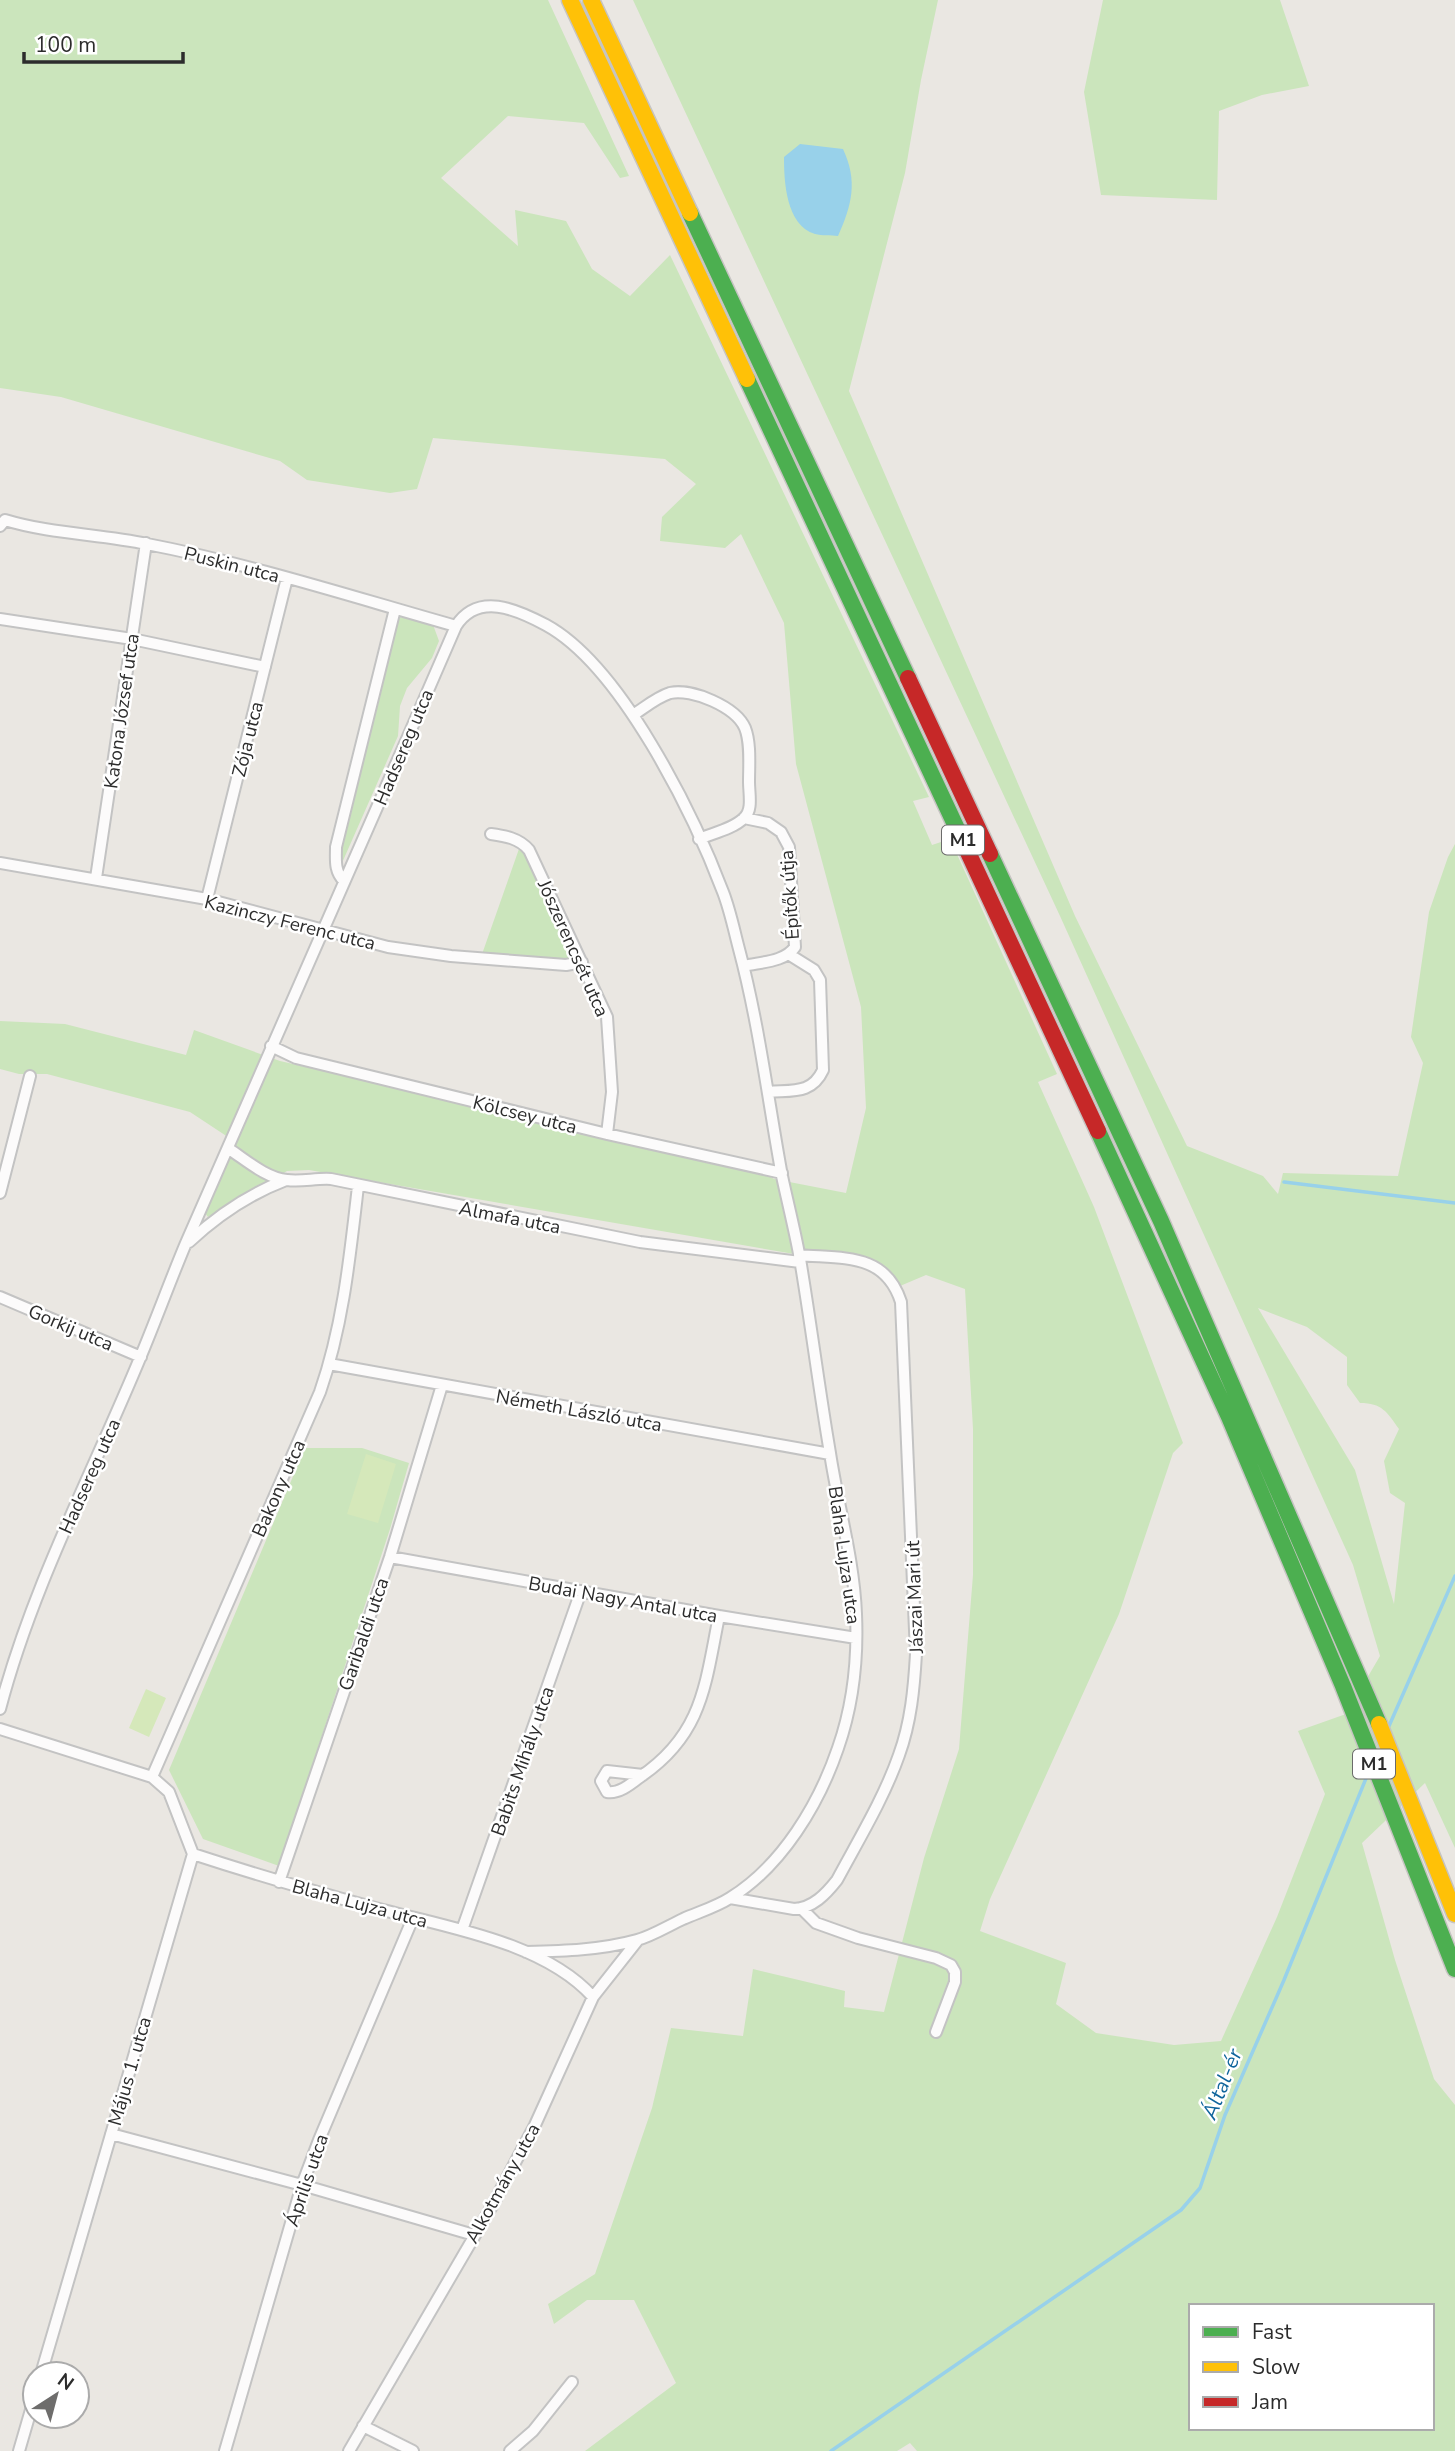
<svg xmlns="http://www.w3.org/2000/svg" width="1455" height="2451" viewBox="0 0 1455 2451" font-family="'Nunito Sans',sans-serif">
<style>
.green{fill:#cbe5bc;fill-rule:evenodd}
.pitch{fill:#d5e8ba}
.water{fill:#98d1ea}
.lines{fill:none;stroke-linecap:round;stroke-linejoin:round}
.stream{stroke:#98d1ea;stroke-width:3.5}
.street-casing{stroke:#c3c3c3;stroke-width:14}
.fast-casing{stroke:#c6c4c2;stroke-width:19}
.slow-casing{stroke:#c6c4c2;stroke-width:19}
.jam-casing{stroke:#c6c4c2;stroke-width:19}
.street{stroke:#fcfbfb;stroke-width:10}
.fast{stroke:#4caf50;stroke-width:16}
.slow{stroke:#ffc107;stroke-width:16}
.jam{stroke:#c62828;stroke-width:16}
.labels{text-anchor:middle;stroke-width:5;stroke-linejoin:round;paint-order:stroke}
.shield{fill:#fff;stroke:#6b6b6b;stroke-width:2}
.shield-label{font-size:18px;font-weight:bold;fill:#2c2c2c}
.street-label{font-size:19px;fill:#2c2c2c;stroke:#fff}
.water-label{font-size:21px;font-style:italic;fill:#10659c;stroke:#fff}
</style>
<rect width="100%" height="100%" fill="#eae7e2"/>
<!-- green -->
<path class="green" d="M0 0H548L629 176 620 178 584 123 508 116 441 178 518 246 515 210 566 221 592 269 630 296 670 255 929 797 913 801 932 845 950 839 1057 1074 1038 1082 1094 1207 1183 1443 1173 1453 1119 1614 990 1899 980 1931 1066 1963 1056 2004 1096 2033 1174 2045 1221 2041 1277 1917 1325 1794 1298 1731 1346 1714 1380 1656 1353 1565 1060 916 633 0H938L921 80 905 173 849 391 1075 916 1187 1146 1263 1176 1278 1194 1283 1173 1398 1176 1423 1063 1411 1037 1429 912 1448 857 1455 844V1848L1425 1783 1362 1843 1395 1960 1434 2079 1455 2105V2451H917L910 2443 897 2451H585L676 2383 634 2300H587L554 2324 548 2304 595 2274 652 2108 671 2028 743 2036 753 1969 845 1991 844 2007 884 2012 924 1858 959 1749 973 1575V1429L965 1289 926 1275 900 1286 880 1267 794 1254 309 1170 287 1171 208 1217 205 1213 237 1143 190 1112 47 1074H19L0 1069V1021L65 1024 186 1055 194 1030 280 1061 765 1174 774 1179 846 1193 866 1108 861 1007 796 764 784 623 741 534 725 548 660 541 662 517 696 484 665 459 433 438 417 489 390 493 307 480 280 461 61 397 0 388ZM1258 1308 1307 1327 1347 1357V1385L1360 1403C1382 1403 1387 1412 1399 1429L1384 1461 1390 1493 1405 1503 1394 1604 1355 1470ZM1191 2306H1432V2428H1191Z
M1103 0H1280L1309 86 1262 95 1219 111 1217 200 1101 195 1084 92Z
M399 617 432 622 439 641 432 658 407 688 400 706 398 736 338 872 340 848Z
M520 846 523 847 575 959 563 963 481 957Z
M305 1448H362L409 1463 390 1529 279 1866 203 1839 169 1770Z"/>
<!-- pitch -->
<path class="pitch" d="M366 1454 396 1464 378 1523 347 1514Z
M146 1689 166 1698 149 1737 129 1728Z"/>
<!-- water -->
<path class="water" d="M800 144 843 149C858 181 852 205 838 236 831 235 822 236 815 234 786 225 784 182 784 157Z"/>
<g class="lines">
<!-- stream -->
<path class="stream" d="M1284 1182 1455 1203
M1389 1726 1455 1576
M831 2451 1181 2210 1200 2188 1225 2115 1284 1980 1369 1771"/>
<defs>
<path id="street" d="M0 526 5 520C51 534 100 534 147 544 251 564 353 597 456 626
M0 619 132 639 265 667
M633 715C644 708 657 697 670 693 692 688 736 707 745 728 751 743 749 766 749 782 749 794 753 810 744 818 733 829 713 833 699 839
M491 834C505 836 519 838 529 850L607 1017 612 1092 607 1134
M0 863 207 899 388 947 451 956 566 965 582 962
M96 878 146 543
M344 881C334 871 336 860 336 847L395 609
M207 899 287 578
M744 966C761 962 785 962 795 947L789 847 781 832 768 823 744 818
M271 1046 296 1058 607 1134 782 1173
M769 1092C793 1090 812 1094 823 1070L820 980 814 970 790 955
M229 1149C246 1160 266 1178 287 1180 301 1182 316 1178 331 1179L640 1242 800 1262
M0 1193 30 1076
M189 1242C218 1215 249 1194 286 1180
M0 1297 141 1357
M329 1364 830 1454
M390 1557 719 1616 856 1638
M0 1709C32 1587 92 1474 140 1358 156 1320 170 1281 186 1243 276 1037 367 832 456 626 478 592 516 609 546 625 621 666 693 813 723 892 730 910 734 930 739 949 759 1024 768 1100 782 1176 788 1204 795 1231 800 1259 811 1324 819 1389 830 1453 838 1506 854 1560 856 1614 858 1659 853 1705 838 1748 819 1804 782 1866 730 1898 716 1907 699 1912 683 1919 668 1926 652 1936 637 1940 601 1950 563 1951 526 1952
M0 1729 152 1777 169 1792 193 1854 41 2374
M643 1775 607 1771 601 1781 607 1792C619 1794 631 1784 640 1777 703 1734 705 1685 719 1616
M152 1777 320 1392C343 1326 350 1256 358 1186
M193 1854C251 1873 309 1890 368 1906 439 1926 542 1940 593 1997
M279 1882 390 1557 442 1385
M730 1898 794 1909C813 1908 826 1894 837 1880 859 1839 884 1798 899 1755 911 1722 914 1688 916 1654L901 1302C885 1252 842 1259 799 1255
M801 1908 816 1923 858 1938 936 1958 951 1965 955 1972V1982L936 2032
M462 1930 581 1591
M111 2134 302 2185 474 2235
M363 2426 413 2451
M19 2451 35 2396
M225 2451 302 2185 319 2140 413 1918
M349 2451 492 2206 535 2125 593 1997 638 1940
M510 2451 533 2431 572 2382"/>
<path id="fast" d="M690 213 908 678
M747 379 966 848
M990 854 1161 1221 1379 1724
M1098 1131 1229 1417 1343 1686 1455 1969"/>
<path id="slow" d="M570 0 747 379
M591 0 690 213
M1379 1724 1455 1914"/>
<path id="jam" d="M908 678 990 854
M966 848 1098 1131"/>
</defs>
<!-- street casing -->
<use href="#street" class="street-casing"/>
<!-- fast casing -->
<use href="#fast" class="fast-casing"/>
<!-- slow casing -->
<use href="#slow" class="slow-casing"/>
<!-- jam casing -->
<use href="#jam" class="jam-casing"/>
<!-- street -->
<use href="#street" class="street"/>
<!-- fast -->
<use href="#fast" class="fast"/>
<!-- slow -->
<use href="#slow" class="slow"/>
<!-- jam -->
<use href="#jam" class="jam"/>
</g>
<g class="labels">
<!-- shield labels -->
<g class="shield">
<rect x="942" y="825.5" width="42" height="29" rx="5"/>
<rect x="1353" y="1749.5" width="42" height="29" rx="5"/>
</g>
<g class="shield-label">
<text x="963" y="846">M1</text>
<text x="1374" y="1770">M1</text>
</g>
<!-- street labels -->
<g class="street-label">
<text transform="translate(232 564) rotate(14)" y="7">Puskin utca</text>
<text transform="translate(121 711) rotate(-82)" y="7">Katona József utca</text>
<text transform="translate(247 739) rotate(-76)" y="7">Zója utca</text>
<text transform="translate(403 747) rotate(-67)" y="7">Hadsereg utca</text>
<text transform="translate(789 895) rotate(-94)" y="7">Építők útja</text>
<text transform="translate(290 922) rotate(14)" y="7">Kazinczy Ferenc utca</text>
<text transform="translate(574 948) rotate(66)" y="7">Jószerencsét utca</text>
<text transform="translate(525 1114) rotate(14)" y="7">Kölcsey utca</text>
<text transform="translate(510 1217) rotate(11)" y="7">Almafa utca</text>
<text transform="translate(71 1327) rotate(23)" y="7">Gorkij utca</text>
<text transform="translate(579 1410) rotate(10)" y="7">Németh László utca</text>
<text transform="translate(89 1476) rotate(-66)" y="7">Hadsereg utca</text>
<text transform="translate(278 1488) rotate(-66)" y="7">Bakony utca</text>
<text transform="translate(845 1555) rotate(82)" y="7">Blaha Lujza utca</text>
<text transform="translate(914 1597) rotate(-92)" y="7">Jászai Mari út</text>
<text transform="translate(623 1599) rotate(10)" y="7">Budai Nagy Antal utca</text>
<text transform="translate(363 1634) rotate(-71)" y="7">Garibaldi utca</text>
<text transform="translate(522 1761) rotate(-71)" y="7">Babits Mihály utca</text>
<text transform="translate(360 1903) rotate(15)" y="7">Blaha Lujza utca</text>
<text transform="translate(129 2071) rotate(-74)" y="7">Május 1. utca</text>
<text transform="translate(306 2180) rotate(-71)" y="7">Április utca</text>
<text transform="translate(502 2183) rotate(-61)" y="7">Alkotmány utca</text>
</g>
<!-- water labels -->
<g class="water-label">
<text transform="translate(1222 2084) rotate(-68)" y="7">Által-ér</text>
</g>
</g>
<!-- legend -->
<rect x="1189" y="2304" width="245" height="126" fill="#ffffff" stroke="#ababab" stroke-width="2"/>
<rect x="1203" y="2327" width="35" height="10" fill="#4caf50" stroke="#ababab" stroke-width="2"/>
<text x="1252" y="2339" font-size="21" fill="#2c2c2c">Fast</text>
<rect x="1203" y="2362" width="35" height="10" fill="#ffc107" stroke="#ababab" stroke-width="2"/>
<text x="1252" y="2374" font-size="21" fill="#2c2c2c">Slow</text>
<rect x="1203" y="2397" width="35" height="10" fill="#c62828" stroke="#ababab" stroke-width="2"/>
<text x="1252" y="2409" font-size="21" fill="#2c2c2c">Jam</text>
<!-- north arrow -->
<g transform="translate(56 2395) rotate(36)"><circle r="33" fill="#ffffff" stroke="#ababab" stroke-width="2"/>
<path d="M0-5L12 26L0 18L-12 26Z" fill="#6e6d6c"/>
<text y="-10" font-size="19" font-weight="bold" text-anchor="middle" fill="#2c2c2c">N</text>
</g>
<!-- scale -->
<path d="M24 52v10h159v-10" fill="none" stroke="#2c2c2c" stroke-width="3.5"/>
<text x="35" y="52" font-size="21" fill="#2c2c2c" stroke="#ffffff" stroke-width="5" paint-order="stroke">100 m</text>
</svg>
